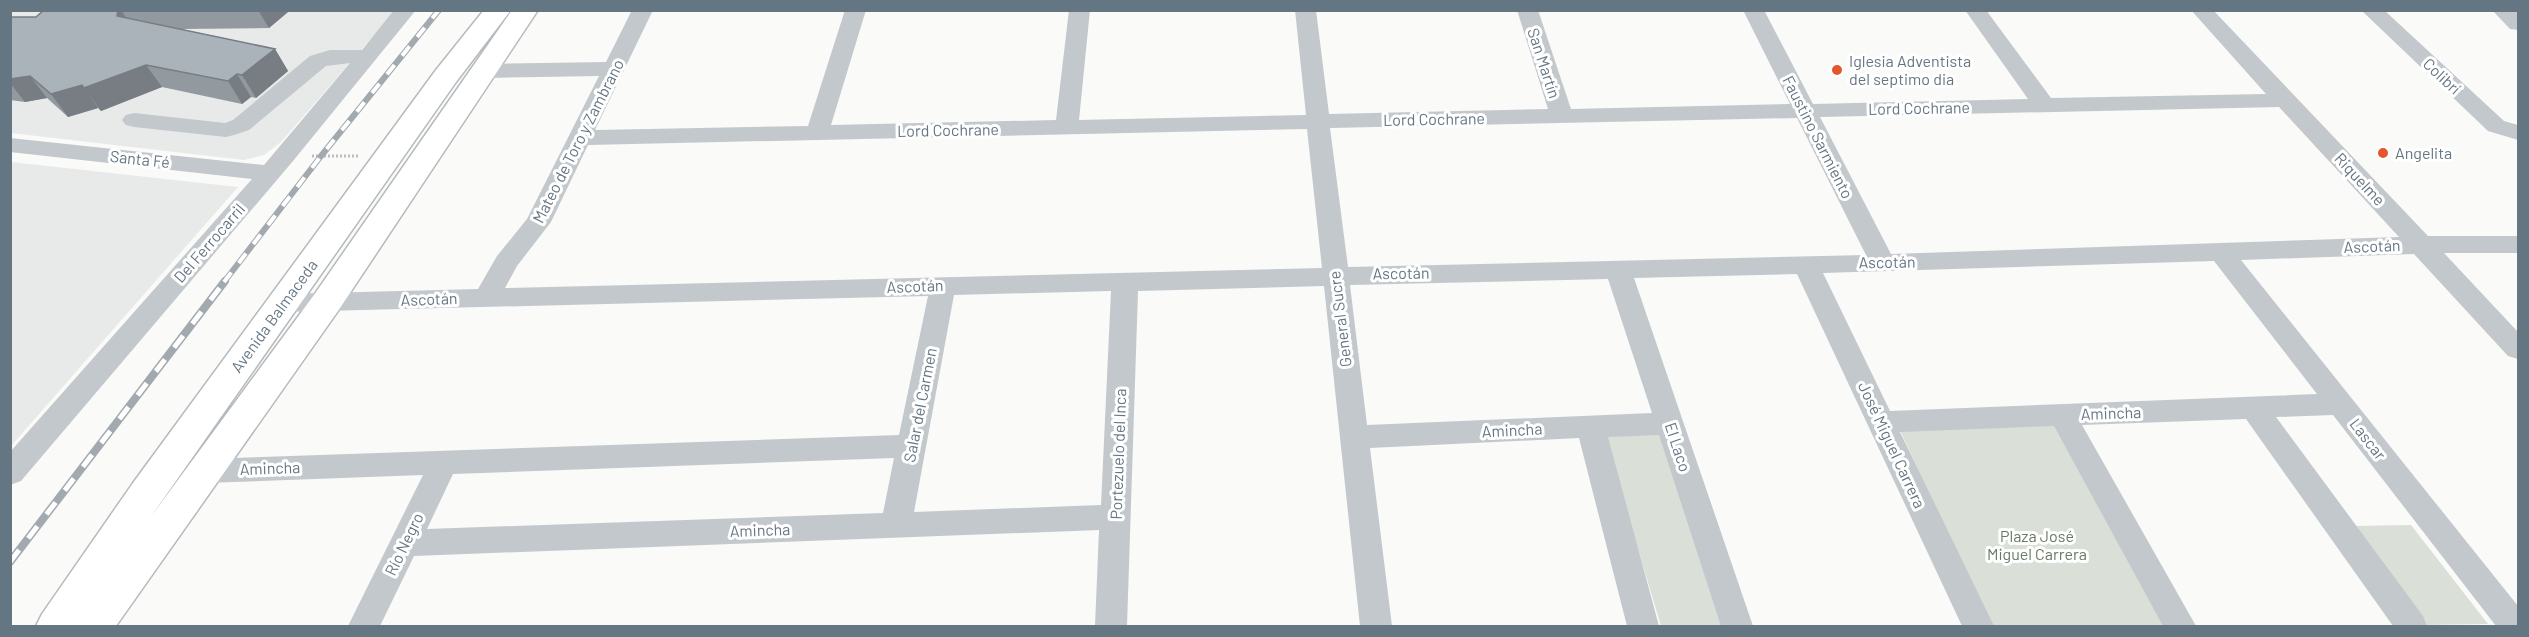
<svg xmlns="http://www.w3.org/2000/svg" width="2529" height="637" viewBox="0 0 2529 637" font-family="Barlow,sans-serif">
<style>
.built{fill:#e8e9e9}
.green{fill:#dadfd7}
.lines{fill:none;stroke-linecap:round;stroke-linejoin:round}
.major-casing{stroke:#b5babe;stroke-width:3}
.path{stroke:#bbbfc2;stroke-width:3;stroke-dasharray:2 2;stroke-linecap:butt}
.minor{fill:#c3c8cc;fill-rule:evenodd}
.major{fill:#fff;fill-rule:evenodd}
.rail-far1-casing{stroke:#a2aab0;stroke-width:6}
.rail-casing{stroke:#a2aab0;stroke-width:8}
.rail-far1{stroke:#fff;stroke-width:4;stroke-dasharray:12;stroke-linecap:butt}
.rail{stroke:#fff;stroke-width:5;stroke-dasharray:15;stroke-linecap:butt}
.wall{fill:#929a9f}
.shaded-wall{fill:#777d82}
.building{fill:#aab3b9;stroke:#777d82;stroke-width:1.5}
.poi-dot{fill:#e4572e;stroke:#fff;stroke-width:2}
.labels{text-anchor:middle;stroke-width:6;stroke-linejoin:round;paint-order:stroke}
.poi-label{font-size:16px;fill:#657683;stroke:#fff;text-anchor:start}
.street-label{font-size:16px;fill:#657683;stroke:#fff}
.park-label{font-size:16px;fill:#687a64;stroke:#fff}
</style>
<rect width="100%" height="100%" fill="#fafaf8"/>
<!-- built -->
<path class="built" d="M11 11H395L281 142 264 155 244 160 11 133Z
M11 162 238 187 11 446 10 162Z"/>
<!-- green -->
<path class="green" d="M2061 423 2168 626H1989L1900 430Z
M1664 432 1726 626H1661L1604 435Z
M2411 525 2488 624 2423 625 2353 526Z"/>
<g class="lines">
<defs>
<path id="major" d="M484 10H511L456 82 150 518 314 295 512 10H538L338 311 116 626H36L42 614 133 483 436 70Z"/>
</defs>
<!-- major casing -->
<use href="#major" class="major-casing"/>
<!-- path -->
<path class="path" d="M312 156H359"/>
<!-- minor -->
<path class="minor" d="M394 10H416L293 161 21 481 10 485V452L252 179 10 152V138L264 165 350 63 326 66 249 130 234 135 226 137 134 127 126 125 122 120 126 115 134 113 225 123 233 120 310 56 330 50H362Z
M632 10H653L595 130 808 126 845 10H866L831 125 1056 120 1069 10H1090L1079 120 1306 115 1295 10H1316L1329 114 1548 109 1517 10H1538L1571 109 1790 104 1743 10H1764L1813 104 2028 99 1965 10H1986L2051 98 2266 94 2191 10H2213L2428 236H2518V253H2444L2518 332V359L2508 356 2414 254 2241 260 2518 606V626H2496L2333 415 2276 417 2423 616 2427 626H2393L2246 419 2082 425 2196 626H2163L2054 426 1900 432 1994 626H1962L1797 274 1634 278 1753 626H1721L1659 435 1608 437 1659 626H1627L1579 438 1370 448 1392 626H1360L1324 286 1138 291 1127 626H1095L1099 530 414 556 380 626H348L423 475 205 483 194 479 190 471 194 463 205 459 899 435 928 296 283 312 274 310 270 303 274 296 283 294 478 289 497 256 527 219 599 76 484 78 476 76 473 71 476 66 484 64 606 62ZM2279 107 2399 237 1891 254 1820 117ZM1797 118 1866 255 1348 267 1330 128ZM1307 129 1322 268 505 288 517 266 551 222 588 145ZM2214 261 2317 394 1890 411 1823 273ZM1608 279 1652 413 1367 425 1350 285ZM1111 291 1101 505 914 512 954 295ZM894 458 883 513 427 529 453 474Z
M2361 10H2384L2504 121 2518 125V140L2488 131Z
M2492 10H2515L2518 13V30L2510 29Z"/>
<!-- major -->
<use href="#major" class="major"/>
<defs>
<path id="rail-far1" d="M224 282 321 156 439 10"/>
<path id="rail" d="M10 562 225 281"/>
</defs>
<!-- rail-far1 casing -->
<use href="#rail-far1" class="rail-far1-casing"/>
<!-- rail casing -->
<use href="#rail" class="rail-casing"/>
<!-- rail-far1 -->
<use href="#rail-far1" class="rail-far1"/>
<!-- rail -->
<use href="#rail" class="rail"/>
</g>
<!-- wall -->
<path class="wall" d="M44 10H293L292 12H288L269 28 181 29 275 49 288 71 256 98 251 97 242 104 162 87 101 111 98 108 68 117 47 98 25 102 10 100V17H36Z"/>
<!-- shaded-wall -->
<path class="shaded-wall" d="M118 10H121L133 29 117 16Z
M258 10H287L288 12 269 28Z
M275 49 288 71 256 98 242 75Z
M146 65 162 87 101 111 84 88Z
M237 74 251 97 242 104 228 81Z
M30 76 47 98 25 102 10 83V79Z
M82 85 98 108 68 117 51 94Z"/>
<!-- building -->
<path class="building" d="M44 10H118L117 16 275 49 242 75 237 74 228 81 146 65 84 88 82 85 51 94 30 76 10 79V17H36Z"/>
<!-- markers -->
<g class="poi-dot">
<circle cx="1837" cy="70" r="6"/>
<circle cx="2383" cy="153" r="6"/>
</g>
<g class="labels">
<!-- poi labels -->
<g class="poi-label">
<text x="1849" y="67">Iglesia Adventista<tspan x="1849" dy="18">del septimo dia</tspan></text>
<text x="2395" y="159">Angelita</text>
</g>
<!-- street labels -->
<g class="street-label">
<text transform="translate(1544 63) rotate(72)" y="6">San Martín</text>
<text transform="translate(2442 76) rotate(43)" y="6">Colibrí</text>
<text transform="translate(1919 108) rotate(-1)" y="6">Lord Cochrane</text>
<text transform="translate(1434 119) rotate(-1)" y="6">Lord Cochrane</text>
<text transform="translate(948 130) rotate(-1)" y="6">Lord Cochrane</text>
<text transform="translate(1818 137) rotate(63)" y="6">Faustino Sarmiento</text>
<text transform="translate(578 141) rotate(-63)" y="6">Mateo de Toro y Zambrano</text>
<text transform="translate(140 159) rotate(6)" y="6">Santa Fé</text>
<text transform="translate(2360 179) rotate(47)" y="6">Riquelme</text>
<text transform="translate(209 243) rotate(-49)" y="6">Del Ferrocarril</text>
<text transform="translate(2372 246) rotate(-2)" y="6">Ascotán</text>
<text transform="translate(1887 262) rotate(-1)" y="6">Ascotán</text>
<text transform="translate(1401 273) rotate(-1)" y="6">Ascotán</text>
<text transform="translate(915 286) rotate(-2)" y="6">Ascotán</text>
<text transform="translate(429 299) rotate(-2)" y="6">Ascotán</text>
<text transform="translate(274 316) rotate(-54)" y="6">Avenida Balmaceda</text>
<text transform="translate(1340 319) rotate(-97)" y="6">General Sucre</text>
<text transform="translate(920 405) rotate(-79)" y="6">Salar del Carmen</text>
<text transform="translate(2111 413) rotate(-2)" y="6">Amincha</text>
<text transform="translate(1512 430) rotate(-3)" y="6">Amincha</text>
<text transform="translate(2368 439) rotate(52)" y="6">Lascar</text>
<text transform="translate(1892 445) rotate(65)" y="6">José Miguel Carrera</text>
<text transform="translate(1678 447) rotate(72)" y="6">El Laco</text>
<text transform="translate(1118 454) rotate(-88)" y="6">Portezuelo del Inca</text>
<text transform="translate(270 468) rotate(-2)" y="6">Amincha</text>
<text transform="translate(760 530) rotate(-2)" y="6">Amincha</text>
<text transform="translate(404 544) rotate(-64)" y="6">Río Negro</text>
</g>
<!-- park labels -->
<g class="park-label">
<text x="2037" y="542">Plaza José<tspan x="2037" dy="18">Miguel Carrera</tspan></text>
</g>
</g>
<!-- border -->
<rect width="2529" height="637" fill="none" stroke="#657683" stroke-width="24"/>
</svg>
